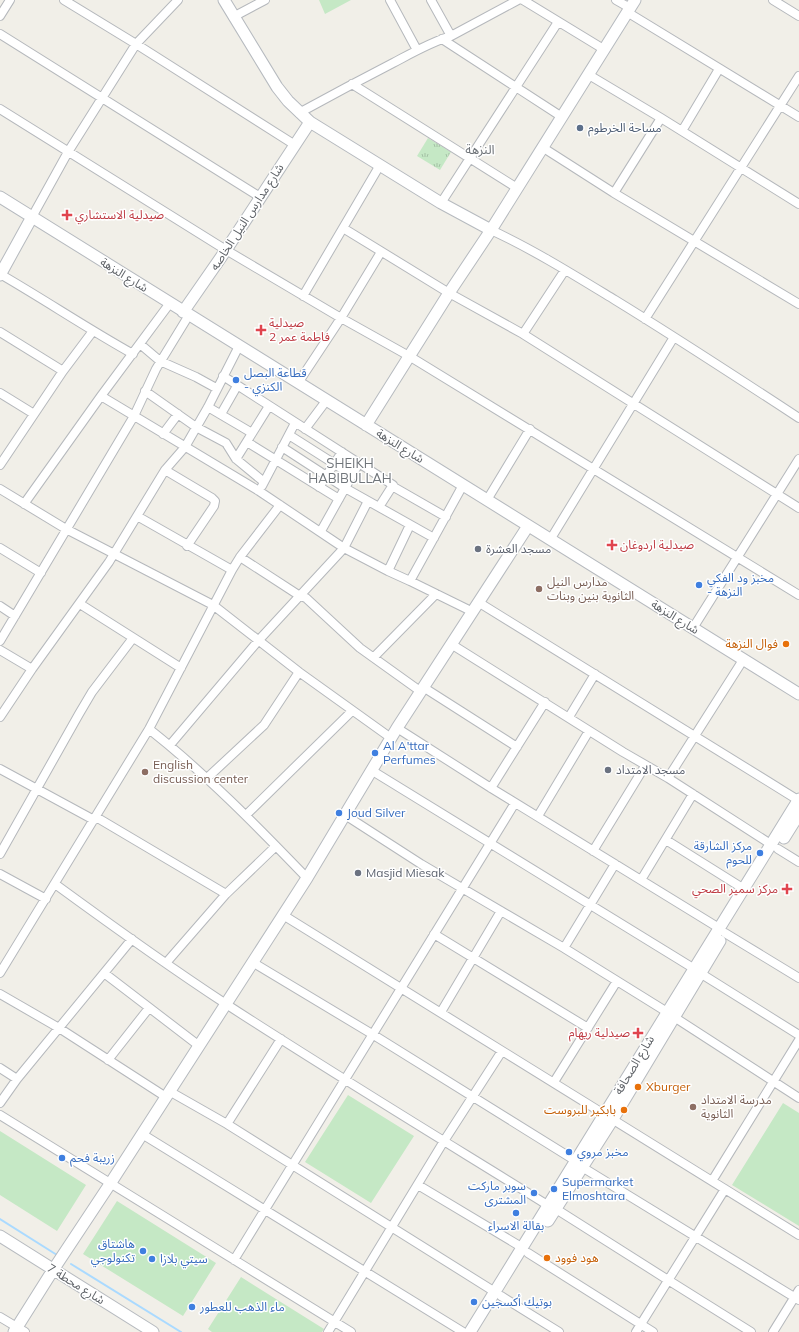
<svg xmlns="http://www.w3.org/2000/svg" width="799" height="1332" viewBox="0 0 799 1332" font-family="Mulish,'Noto Sans Arabic',sans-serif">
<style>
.grass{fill:url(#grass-tufts)}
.pitch{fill:#c5e8c5}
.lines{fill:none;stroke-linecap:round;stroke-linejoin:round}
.stream{stroke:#aadaff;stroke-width:2}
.street-casing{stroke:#b5b8bc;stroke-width:10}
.secondary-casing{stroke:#b6babf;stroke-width:13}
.street{stroke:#fff;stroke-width:8}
.secondary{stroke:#fff;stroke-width:11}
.service-dot{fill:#5c6f8a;stroke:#fff;stroke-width:1.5}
.health-dot{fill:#e0444e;stroke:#fff;stroke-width:1.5}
.shop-dot{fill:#3f7fe0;stroke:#fff;stroke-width:1.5}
.worship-dot{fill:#6b7280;stroke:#fff;stroke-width:1.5}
.education-dot{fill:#8d6e63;stroke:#fff;stroke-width:1.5}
.food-dot{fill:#e8710a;stroke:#fff;stroke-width:1.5}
.labels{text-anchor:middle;stroke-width:3;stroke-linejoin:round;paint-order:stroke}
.service-label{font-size:12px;fill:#4e5e75;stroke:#fff;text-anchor:start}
.health-label{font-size:12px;fill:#be3a42;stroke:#fff;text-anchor:start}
.street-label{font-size:12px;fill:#5f6368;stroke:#fff}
.shop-label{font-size:12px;fill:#366cbe;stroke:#fff;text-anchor:start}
.worship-label{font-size:12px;fill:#5b616d;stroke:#fff;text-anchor:start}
.education-label{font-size:12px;fill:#785e54;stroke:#fff;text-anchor:start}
.food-label{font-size:12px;fill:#c56008;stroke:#fff;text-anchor:end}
.neighbourhood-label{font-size:13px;fill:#70757a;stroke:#fff}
</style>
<defs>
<pattern id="grass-tufts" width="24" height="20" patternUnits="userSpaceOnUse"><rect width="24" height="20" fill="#c5e8c5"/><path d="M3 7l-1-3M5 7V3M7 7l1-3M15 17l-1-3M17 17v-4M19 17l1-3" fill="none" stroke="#a3c0a4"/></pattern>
</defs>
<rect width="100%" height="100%" fill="#f1efe8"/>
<!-- grass -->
<path class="grass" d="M428 138 451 152 440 170 417 156Z"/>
<!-- pitch -->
<path class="pitch" d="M319 0H351L325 14Z
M348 1095 414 1136 371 1203 305 1162Z
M783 1103 799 1113V1226L732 1185Z
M0 1131 86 1185 57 1231 0 1195Z
M117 1201 216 1263 183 1316 83 1254Z
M241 1277 324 1329 322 1332H212L208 1329Z"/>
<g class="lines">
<!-- stream -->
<path class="stream" d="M0 1219 57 1255
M71 1264 181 1332"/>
<defs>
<path id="street" d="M64 0 136 44 295 145
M390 0 417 50
M431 0 451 36
M523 0 605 50
M616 0 630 8
M773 0 799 16
M627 12 799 117
M0 16 10 0
M233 17 265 0
M0 34 260 197
M442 39 562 117
M589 75 661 118 799 204
M352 84 517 188
M0 109 226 250 341 318 409 356 799 595
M299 113C330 96 362 79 393 63 412 53 431 42 451 36L518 0
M682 131 719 69
M542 147 614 193 799 304
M614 193 661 118
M441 203 558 22
M32 217 68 152 136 44 178 0
M343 228 449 293 523 334 799 508
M491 230C534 250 574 275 615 300 677 338 738 378 799 418
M0 274C45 300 88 329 133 354
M303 296 380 165
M645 319 799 76
M0 332 63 371
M523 334 565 270
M140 344 160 361 196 377 216 388
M223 376 393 485 379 507
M298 383 341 318 381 252
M145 391 196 427 226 443 236 459 264 482
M0 393 34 414
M101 396 259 491 344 548 388 571 410 581 471 611
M208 407 252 433
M221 414 237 386
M305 429 326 401
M163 434 178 414
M289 435 352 475
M247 442 339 499
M282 447 345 488 434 538
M236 459 269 406
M0 465 63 371 93 331
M165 470 212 498 215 501 214 506 187 546
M262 486 295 423
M392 486 446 517
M319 487 342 452
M0 489 66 529 213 605 299 672 391 738
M487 500 530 429
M24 504 101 396 170 303
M137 516 232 570
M321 531 359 463
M550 540 674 337
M0 548 41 573
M240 557 300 596 306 598 360 648 420 691
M388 571 410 525
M410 581 463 485
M478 602 798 800
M80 604 181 668
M0 606 15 616
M693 628 799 459
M0 641 134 416 156 369 189 315
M451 644 623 752 668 778 772 845
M0 650 32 669
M374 657 436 594
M423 687 517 747
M0 717 32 669 109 562 165 470 185 447 208 407 239 346
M569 717 595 674
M397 728 491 788 719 928
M149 729C206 774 257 826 307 878
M170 745 258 641 344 548 368 501
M0 769 94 820
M371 770 693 968
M668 778 743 660
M206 779 264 725 299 672
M491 788 545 702
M246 815 352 711
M345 815 421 864 564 948 667 1012
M538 816 589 731
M96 817 226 894
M666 840 744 889
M778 849 799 862
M593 851 645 766
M0 854 79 714 92 692 133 638
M0 874 46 899
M641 880 693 794
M55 884C111 925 168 966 226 1004 332 1073 441 1139 549 1206
M283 915 799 1235
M725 933 799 978
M434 934 588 1028
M564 948 615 864
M252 962 372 1034 576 1161
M166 963 226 894 276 846
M0 973 149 729 232 570 240 557 280 505
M104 973 198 1045
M700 973 799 1035
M0 994 59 1028 166 1097
M441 1012 501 911
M674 1017 799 1098
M108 1060 149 1008
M0 1068 17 1079
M554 1082 617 981
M169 1091 227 1124 495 1292
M0 1103 17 1079 132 939
M0 1115 351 1332
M227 1124 281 1039
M142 1134 463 1332
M582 1167 799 1300
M712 1181 799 1040
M418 1185 523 1248
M556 1209 668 1280 751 1332
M528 1253 653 1332
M234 1260 515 803
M501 1296 559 1332
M0 1317 25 1332
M328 1332 444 1141 502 1051
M636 1332 725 1189
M773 1332 799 1290"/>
<path id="secondary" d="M224 0 277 87 288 101 310 122 441 203 491 230
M0 197 799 694
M0 275 32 217
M183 312 226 250 310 122
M366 425 449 293 491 230 635 0
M784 838 799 814
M548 1221 613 1119 720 941
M0 1236 153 1332
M14 1332 53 1270 110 1184 307 878 397 728 528 526
M470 1332 799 799"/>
</defs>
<!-- street casing -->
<use href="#street" class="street-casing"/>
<!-- secondary casing -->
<use href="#secondary" class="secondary-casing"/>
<!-- street -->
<use href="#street" class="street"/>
<!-- secondary -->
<use href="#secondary" class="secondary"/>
</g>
<!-- markers -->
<circle class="service-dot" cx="580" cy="128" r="4"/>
<g class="health-dot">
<path d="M65 209h4v4h4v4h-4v4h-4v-4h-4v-4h4z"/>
<path d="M259 324h4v4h4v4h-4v4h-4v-4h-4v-4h4z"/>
<path d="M610 539h4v4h4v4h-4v4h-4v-4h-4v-4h4z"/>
<path d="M785 883h4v4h4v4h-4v4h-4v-4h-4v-4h4z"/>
<path d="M636 1027h4v4h4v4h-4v4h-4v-4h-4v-4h4z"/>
</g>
<g class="shop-dot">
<circle cx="236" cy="380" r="4"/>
<circle cx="699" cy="585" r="4"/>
<circle cx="375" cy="753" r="4"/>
<circle cx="339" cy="813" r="4"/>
<circle cx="760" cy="853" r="4"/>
<circle cx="569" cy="1152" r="4"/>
<circle cx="62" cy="1158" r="4"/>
<circle cx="554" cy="1189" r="4"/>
<circle cx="534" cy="1193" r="4"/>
<circle cx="516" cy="1213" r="4"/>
<circle cx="143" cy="1251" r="4"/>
<circle cx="152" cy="1259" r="4"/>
<circle cx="474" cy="1302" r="4"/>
<circle cx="192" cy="1307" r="4"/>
</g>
<g class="worship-dot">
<circle cx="478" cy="549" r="4"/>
<circle cx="608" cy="770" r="4"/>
<circle cx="358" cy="873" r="4"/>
</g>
<g class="education-dot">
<circle cx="539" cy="589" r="4"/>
<circle cx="145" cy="772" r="4"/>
<circle cx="693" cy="1107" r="4"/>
</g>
<g class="food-dot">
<circle cx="786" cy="644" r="4"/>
<circle cx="638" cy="1087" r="4"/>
<circle cx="624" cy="1110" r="4"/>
<circle cx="547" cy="1258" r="4"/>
</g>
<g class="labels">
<!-- service labels -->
<g class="service-label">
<text x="588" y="132">مساحة الخرطوم</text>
</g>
<!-- health labels -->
<g class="health-label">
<text x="75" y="219">صيدلية الاستشاري</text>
<text x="269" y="327">صيدلية<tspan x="269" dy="14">فاطمة عمر 2</tspan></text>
<text x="620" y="549">صيدلية اردوغان</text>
<text x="778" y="893" text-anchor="end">مركز سمير الصحي</text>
<text x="630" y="1037" text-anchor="end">صيدلية ريهام</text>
</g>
<!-- street labels -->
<g class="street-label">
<text transform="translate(247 217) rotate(-57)" y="4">شارع مدارس النيل الخاصه</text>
<text transform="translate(124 275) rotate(32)" y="4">شارع النزهة</text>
<text transform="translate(400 446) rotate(32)" y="4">شارع النزهة</text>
<text transform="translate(675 617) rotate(32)" y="4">شارع النزهة</text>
<text transform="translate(634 1065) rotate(-59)" y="4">شارع الصحافة</text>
<text transform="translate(76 1284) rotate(32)" y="4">شارع محطة 7</text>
</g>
<!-- shop labels -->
<g class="shop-label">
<text x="244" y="377">قطاعة البصل<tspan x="244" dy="14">- الكنزي</tspan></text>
<text x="707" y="582">مخبز ود الفكي<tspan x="707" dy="14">- النزهة</tspan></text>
<text x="383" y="750">Al A'ttar<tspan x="383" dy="14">Perfumes</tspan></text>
<text x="347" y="817">Joud Silver</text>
<text x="752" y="850" text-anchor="end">مركز الشارقة<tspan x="752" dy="14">للحوم</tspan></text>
<text x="577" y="1156">مخبز مروي</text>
<text x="70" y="1162">زريبة فحم</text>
<text x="562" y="1186">Supermarket<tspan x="562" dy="14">Elmoshtara</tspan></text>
<text x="526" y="1190" text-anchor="end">سوبر ماركت<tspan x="526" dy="14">المشترى</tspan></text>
<text x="516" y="1230" text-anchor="middle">بقالة الاسراء</text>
<text x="135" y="1248" text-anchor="end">هاشتاق<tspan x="135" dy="14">تكنولوجي</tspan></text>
<text x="160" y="1263">سيتي بلازا</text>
<text x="482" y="1306">بوتيك أكسجين</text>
<text x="200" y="1311">ماء الذهب للعطور</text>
</g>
<!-- worship labels -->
<g class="worship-label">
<text x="486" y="553">مسجد العشرة</text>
<text x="616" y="774">مسجد الامتداد</text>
<text x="366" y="877">Masjid Miesak</text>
</g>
<!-- education labels -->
<g class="education-label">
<text x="547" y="586">مدارس النيل<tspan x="547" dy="14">الثانوية بنين وبنات</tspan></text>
<text x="153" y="769">English<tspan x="153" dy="14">discussion center</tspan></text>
<text x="701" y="1104">مدرسة الامتداد<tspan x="701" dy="14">الثانوية</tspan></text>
</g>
<!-- food labels -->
<g class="food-label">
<text x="778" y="648">فوال النزهة</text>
<text x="646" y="1091" text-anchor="start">Xburger</text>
<text x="616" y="1114">بابكير للبروست</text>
<text x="555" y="1262" text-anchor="start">هود فوود</text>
</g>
<!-- neighbourhood labels -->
<g class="neighbourhood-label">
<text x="480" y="154">النزهة</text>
<text x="350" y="468">SHEIKH<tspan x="350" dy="15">HABIBULLAH</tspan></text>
</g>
</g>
</svg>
